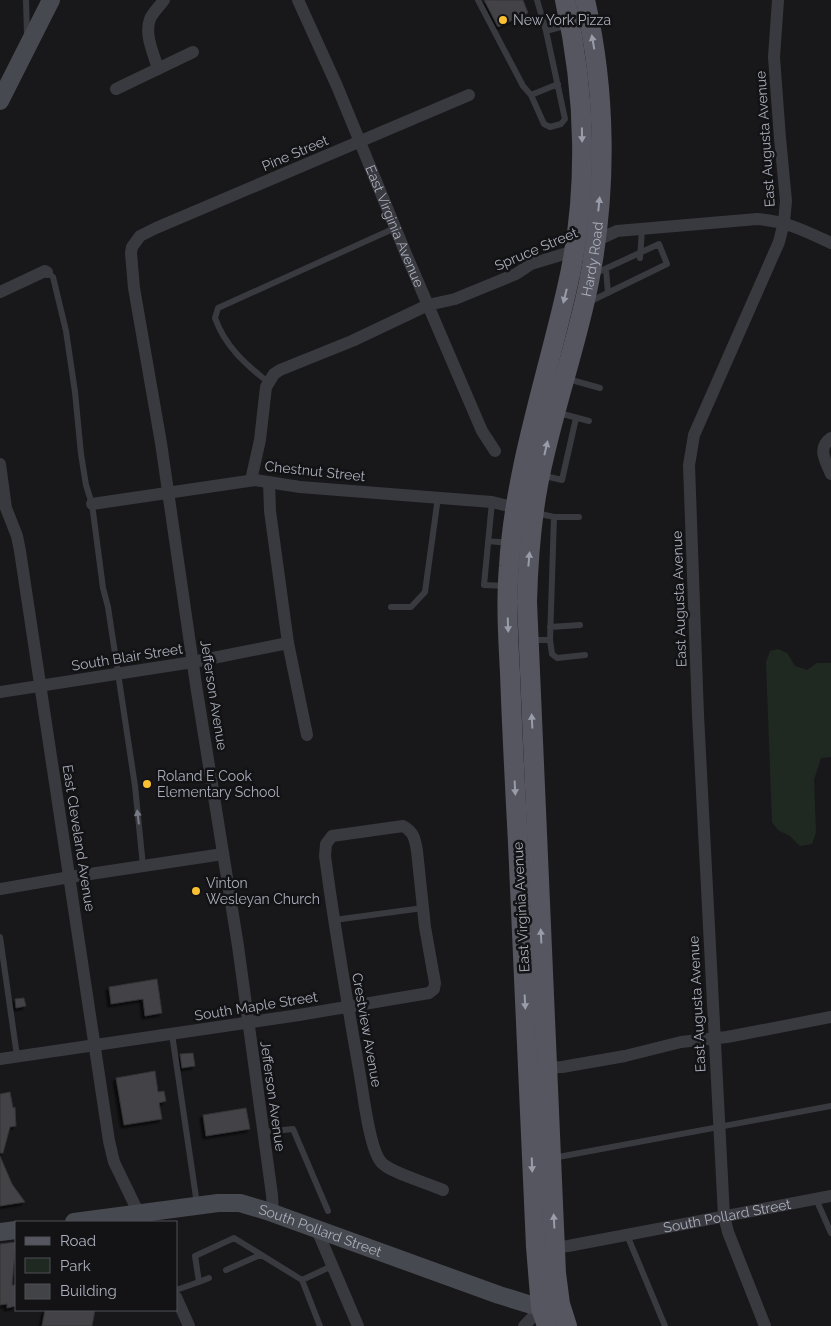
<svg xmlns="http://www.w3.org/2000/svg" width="831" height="1326" viewBox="0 0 831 1326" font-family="Raleway,sans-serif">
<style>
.green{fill:#202921}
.building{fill:#424347;stroke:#323236;filter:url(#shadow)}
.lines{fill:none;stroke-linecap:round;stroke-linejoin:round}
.lane{stroke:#393a40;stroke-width:6}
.street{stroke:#393a40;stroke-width:12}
.secondary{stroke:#474950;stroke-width:18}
.primary{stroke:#55565f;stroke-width:20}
.oneway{fill:#999ca9}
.oneway2{fill:#777a84}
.poi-dot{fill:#f9c032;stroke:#131315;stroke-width:2}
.labels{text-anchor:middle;stroke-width:5;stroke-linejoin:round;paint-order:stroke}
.poi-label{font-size:14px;fill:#aaaebb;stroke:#131315;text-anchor:start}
.street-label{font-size:14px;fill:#aaaebb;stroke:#131315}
</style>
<defs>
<filter id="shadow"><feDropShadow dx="-3" dy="3" stdDeviation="1" flood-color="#0009"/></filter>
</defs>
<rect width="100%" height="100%" fill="#18181a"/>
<!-- green -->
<path class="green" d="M778 649 787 653 795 666 807 670 817 663H831V757L821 758 814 780 816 832 812 844 800 846 790 836 778 830 772 822 766 662 770 651Z"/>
<!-- building -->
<path class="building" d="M484 0H523L528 13 498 27Z
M157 979 162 1013 145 1016 143 999 111 1004 109 987Z
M24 998 26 1006 16 1008 15 999Z
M193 1053 195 1066 182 1068 180 1054Z
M155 1071 158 1092 164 1091 166 1101 159 1103 162 1119 124 1125 116 1078Z
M10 1092 13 1108 15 1107 16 1126 10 1127 3 1153H0V1094Z
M246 1108 250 1129 206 1136 203 1115Z
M0 1156 12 1184 25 1202 0 1206Z
M16 1242 12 1285H16V1306L7 1308V1304L0 1305V1244Z
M45 1310H95L92 1326H42Z"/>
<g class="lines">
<!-- lane -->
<path class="lane" d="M26 0 27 36
M478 0 523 86 531 95 544 124 550 127 561 124 565 119 546 31 537 0
M546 31 568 25
M531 95 558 84
M640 258 642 229
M606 269 608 293
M47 272 53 277 66 331 75 392 81 454 86 485 92 504 103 588 108 607 135 786 143 866
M589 302 667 264 659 244 594 274
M568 379 600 388
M268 382C245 364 225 346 215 318L218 308 395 228
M559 413 589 421
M541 475 562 480 576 418
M492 502 484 585 506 586
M554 517H579
M488 541 509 543
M391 607H411L425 592 438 497
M550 627 580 625
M532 640H550L554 517 536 513
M550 640 552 654 557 658 585 655
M334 920 423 908
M0 937 17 1056
M172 1034 197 1204
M263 1132 293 1129 328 1211
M553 1158 831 1106
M816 1199 831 1233
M627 1235 665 1326
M226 1270 260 1255
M302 1280 332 1266
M199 1282 209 1278
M176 1290 199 1282 195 1256 234 1238 302 1280 320 1326"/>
<!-- street -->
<g class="street">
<path id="s1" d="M298 0 337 86 406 254 482 431 495 451"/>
<path d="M158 69C154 54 144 35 150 19 153 12 160 6 164 0"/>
<path d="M116 89 193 52"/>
<path d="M0 292 45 271 47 272"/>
<path d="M831 438C817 448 825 460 831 474"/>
<path d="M0 464 6 508 17 536 20 551 109 1141 114 1162 143 1222"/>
<path d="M251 480 260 440 266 387 274 374 280 370 352 341 428 305 455 299 516 274 531 264 574 251 617 231 757 219C786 221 805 231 831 243"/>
<path d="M269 482 270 511 288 643 307 735"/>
<path d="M92 504 255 480 300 487 492 502 521 509"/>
<path d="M0 692 193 662 288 643"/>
<path d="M0 889 70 877 223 854"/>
<path d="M0 1059 299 1015 429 993 434 989 435 983 425 927 417 851C415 839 414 832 403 826L332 836 326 844 325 856C335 932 348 1007 361 1081 364 1100 370 1149 381 1162 390 1173 428 1183 443 1190"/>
<path d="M540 1068 562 1067 625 1056 681 1042 727 1037 831 1017"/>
<path d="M273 1214 272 1195 238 946 196 685 161 443 134 288 131 253 132 247 140 236 156 228 469 95"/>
<path d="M317 1230 358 1326"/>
<path id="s2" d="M548 1248 568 1246 831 1196"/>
<path d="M176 1297 189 1326"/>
<path d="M524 1326 541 1308"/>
<path d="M765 1326 728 1232 724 1216 698 715 689 465 694 435 779 242 784 222 786 201 780 138 774 57 778 0"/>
</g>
<!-- secondary -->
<g class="secondary">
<path d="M0 101 51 0"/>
<path id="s3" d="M74 1222 218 1203H240L267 1211 499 1295 541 1308 554 1306"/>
<path d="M0 1232 16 1230"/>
</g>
<!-- primary -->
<g class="primary">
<path d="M547 1326 541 1308 536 1247C529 1113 525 978 518 843 515 787 512 730 510 673 508 637 506 601 509 566 515 470 546 381 567 288 589 194 586 94 565 0"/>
<path id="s4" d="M567 1326 560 1304 556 1273 527 602C528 563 531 523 538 485 551 416 575 351 589 282 607 190 606 91 585 0"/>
</g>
</g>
<!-- one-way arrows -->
<defs><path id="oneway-solid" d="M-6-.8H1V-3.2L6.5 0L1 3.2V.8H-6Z" transform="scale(1.25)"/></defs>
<g class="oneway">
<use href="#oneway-solid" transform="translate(593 42) rotate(-100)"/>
<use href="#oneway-solid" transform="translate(582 135) rotate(89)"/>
<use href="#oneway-solid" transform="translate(599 204) rotate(-84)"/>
<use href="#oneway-solid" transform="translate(565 296) rotate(104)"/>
<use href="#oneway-solid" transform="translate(546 448) rotate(-77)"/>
<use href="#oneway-solid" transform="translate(529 559) rotate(-85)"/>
<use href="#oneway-solid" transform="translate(508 625) rotate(88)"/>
<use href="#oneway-solid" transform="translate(532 721) rotate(-93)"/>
<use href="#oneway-solid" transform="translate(515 788) rotate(87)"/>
<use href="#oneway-solid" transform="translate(541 936) rotate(-93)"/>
<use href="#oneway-solid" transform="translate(525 1002) rotate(87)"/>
<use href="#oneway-solid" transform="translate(532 1165) rotate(88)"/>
<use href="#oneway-solid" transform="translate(554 1221) rotate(-93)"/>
</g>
<use class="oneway2" href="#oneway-solid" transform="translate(138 817) rotate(-97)"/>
<!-- markers -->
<g class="poi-dot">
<circle cx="503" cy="20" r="5"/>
<circle cx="147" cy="784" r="5"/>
<circle cx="196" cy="891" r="5"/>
</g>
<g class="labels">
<!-- poi labels -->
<g class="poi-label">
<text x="513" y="25">New York Pizza</text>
<text x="157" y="781">Roland E Cook<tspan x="157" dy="16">Elementary School</tspan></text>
<text x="206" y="888">Vinton<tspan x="206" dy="16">Wesleyan Church</tspan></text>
</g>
<!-- street labels -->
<g class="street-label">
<text transform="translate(765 139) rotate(-94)" y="5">East Augusta Avenue</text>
<text transform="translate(295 153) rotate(-23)" y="5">Pine Street</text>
<text dy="5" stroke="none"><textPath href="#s1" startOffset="246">East Virginia Avenue</textPath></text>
<text transform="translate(536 249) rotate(-23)" y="5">Spruce Street</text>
<text dy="5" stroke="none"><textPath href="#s4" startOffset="1076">Hardy Road</textPath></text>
<text transform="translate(315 471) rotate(6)" y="5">Chestnut Street</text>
<text transform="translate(679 599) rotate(-92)" y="5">East Augusta Avenue</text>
<text transform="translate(127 657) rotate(-9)" y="5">South Blair Street</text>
<text transform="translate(214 695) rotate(81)" y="5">Jefferson Avenue</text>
<text transform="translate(79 838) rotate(81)" y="5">East Cleveland Avenue</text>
<text transform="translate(521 907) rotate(-93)" y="5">East Virginia Avenue</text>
<text transform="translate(697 1004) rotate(-93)" y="5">East Augusta Avenue</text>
<text transform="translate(256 1006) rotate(-9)" y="5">South Maple Street</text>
<text transform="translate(367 1030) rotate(80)" y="5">Crestview Avenue</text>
<text transform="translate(273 1096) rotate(82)" y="5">Jefferson Avenue</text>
<text dy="5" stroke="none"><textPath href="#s2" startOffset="182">South Pollard Street</textPath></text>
<text dy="5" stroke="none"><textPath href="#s3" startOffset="252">South Pollard Street</textPath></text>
</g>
</g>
<!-- legend -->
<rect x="15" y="1221" width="162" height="90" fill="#131315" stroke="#4f5157"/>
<rect x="25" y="1237" width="25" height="8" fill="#55565f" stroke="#4f5157"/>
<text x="60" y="1246" font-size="15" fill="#aaaebb">Road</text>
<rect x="25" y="1258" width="25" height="15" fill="#202921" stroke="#4f5157"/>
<text x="60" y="1271" font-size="15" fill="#aaaebb">Park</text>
<rect x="25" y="1284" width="25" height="15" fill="#424347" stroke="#4f5157"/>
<text x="60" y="1296" font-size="15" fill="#aaaebb">Building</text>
</svg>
